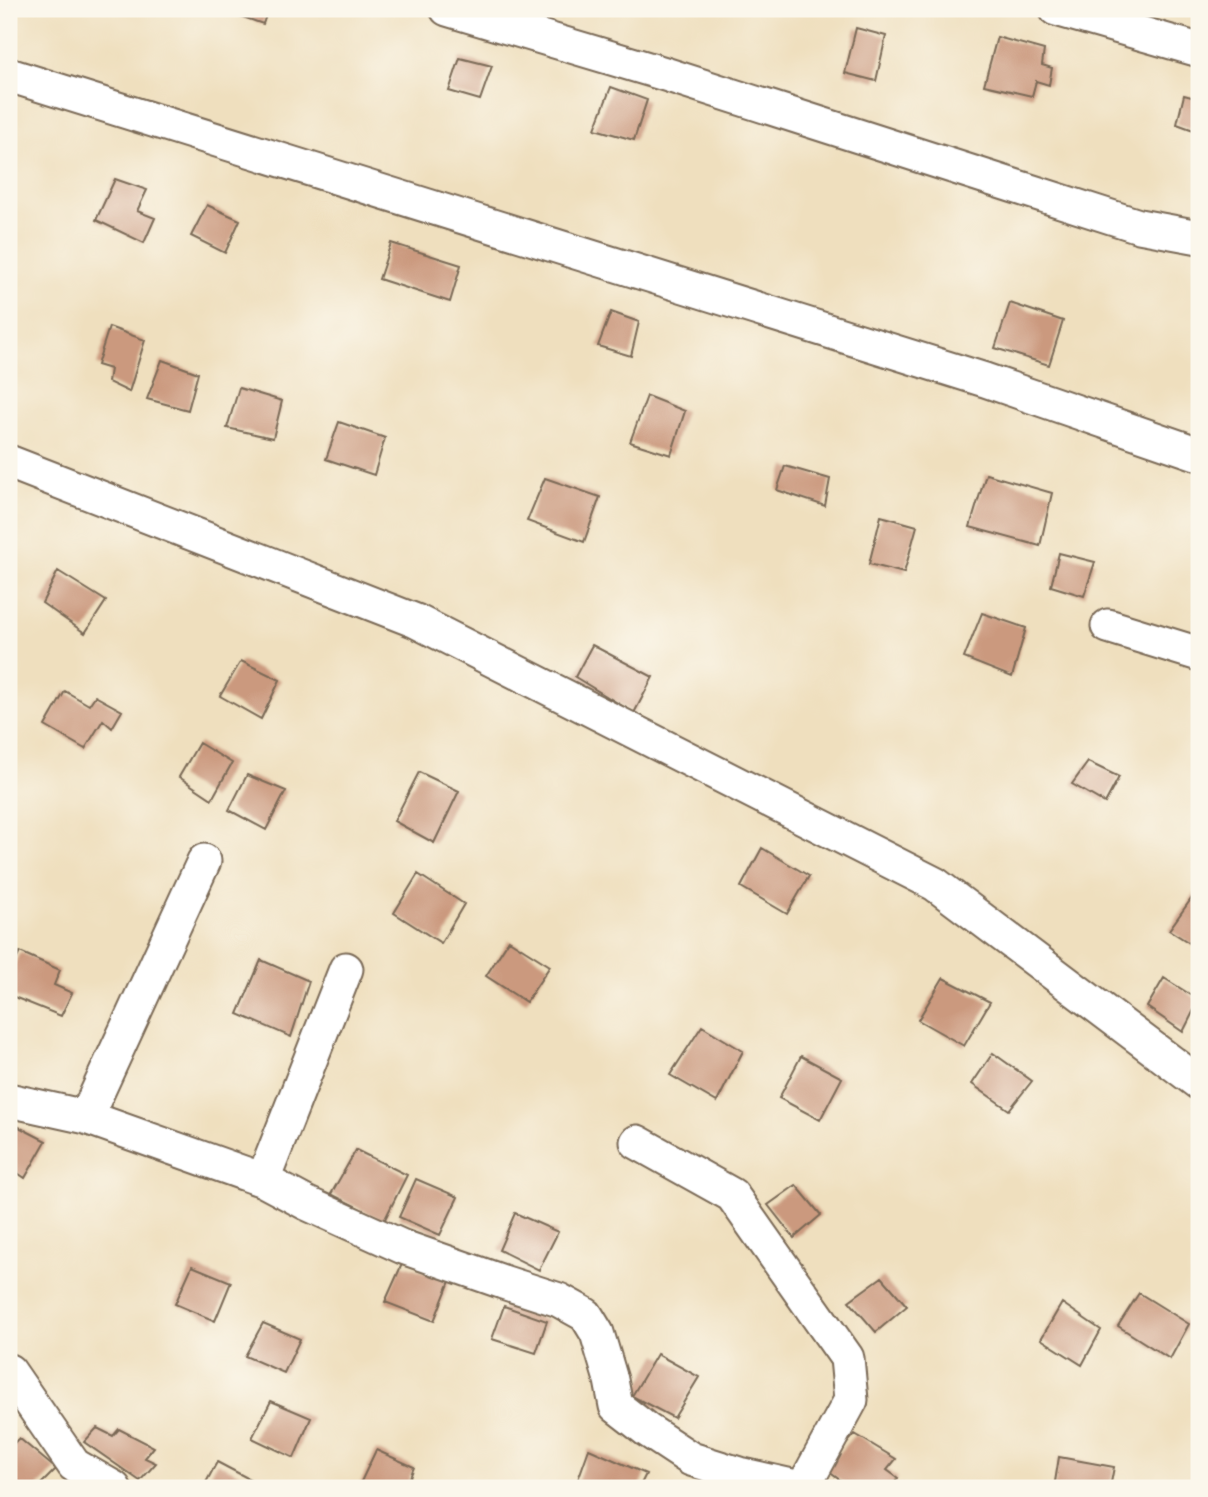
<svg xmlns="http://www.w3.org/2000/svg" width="1208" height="1497" viewBox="0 0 1208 1497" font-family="'Old Standard TT',serif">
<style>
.building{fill:#cb997e}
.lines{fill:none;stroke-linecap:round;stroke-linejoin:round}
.street-casing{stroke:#7a6956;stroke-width:37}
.street{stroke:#fff;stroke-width:33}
</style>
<rect width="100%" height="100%" fill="#fbf7ec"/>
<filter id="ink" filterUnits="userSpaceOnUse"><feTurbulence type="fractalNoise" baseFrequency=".0143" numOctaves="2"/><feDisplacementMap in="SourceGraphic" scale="14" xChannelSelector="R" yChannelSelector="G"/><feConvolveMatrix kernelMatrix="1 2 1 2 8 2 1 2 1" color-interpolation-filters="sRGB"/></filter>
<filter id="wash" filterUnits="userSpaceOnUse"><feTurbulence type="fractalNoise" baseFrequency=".00686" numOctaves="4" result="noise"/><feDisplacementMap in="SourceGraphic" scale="28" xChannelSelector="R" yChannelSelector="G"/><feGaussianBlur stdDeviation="1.57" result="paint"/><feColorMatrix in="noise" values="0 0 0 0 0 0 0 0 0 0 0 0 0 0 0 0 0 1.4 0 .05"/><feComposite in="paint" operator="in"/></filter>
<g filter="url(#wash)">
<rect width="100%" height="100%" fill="#efdfbe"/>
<g id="blocks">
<!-- building -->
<path class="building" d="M220 9H268L263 24Z
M856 28 886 36 876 81 845 73Z
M997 37 1044 50 1042 65 1052 68 1049 85 1036 81 1032 96 984 85Z
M460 58 492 66 480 100 449 91Z
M611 87 647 100 634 140 595 129Z
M1184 95 1199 99V132L1177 124Z
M115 179 147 190 137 211 155 218 144 243 96 220Z
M207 205 240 220 225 253 191 236Z
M391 243 461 265 450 302 379 279Z
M1010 303 1063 321 1049 365 995 348Z
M611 312 639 322 631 356 598 346Z
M109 327 145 340 129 392 108 382 110 369 97 365Z
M162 360 198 373 188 410 147 399Z
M239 388 282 401 273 438 227 428Z
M647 396 685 411 671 455 630 442Z
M339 422 385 438 374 475 326 459Z
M785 466 830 479 825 506 777 490Z
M986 474 1052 493 1040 546 970 527Z
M545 478 600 497 584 542 527 521Z
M881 516 917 526 904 573 869 564Z
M1059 553 1095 562 1084 596 1051 586Z
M58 571 106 601 85 633 42 603Z
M982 613 1026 628 1012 677 964 658Z
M592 645 653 677 634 713 575 677Z
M241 661 280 680 261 719 220 696Z
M65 691 89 705 95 696 122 711 112 728 103 720 85 749 45 726Z
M199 743 232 763 212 799 179 777Z
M1088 762 1119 777 1105 803 1072 784Z
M419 772 459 791 434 843 394 821Z
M247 775 286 791 266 830 229 810Z
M762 848 809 876 787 914 741 887Z
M418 874 464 904 441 943 394 913Z
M1199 888V949L1169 930Z
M509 940 550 966 526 1002 486 976Z
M20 952 60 970 54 985 72 993 61 1016 9 995V975Z
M261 960 309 981 291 1037 238 1014Z
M943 978 990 1002 964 1046 918 1020Z
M1164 978 1199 1000 1183 1032 1147 1007Z
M702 1026 743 1051 717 1102 670 1075Z
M993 1053 1032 1081 1009 1110 972 1084Z
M801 1056 842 1078 820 1120 779 1098Z
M13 1124 46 1141 25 1178 9 1167V1132Z
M356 1150 407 1175 384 1221 331 1194Z
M416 1179 458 1197 440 1235 399 1217Z
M796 1185 821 1215 794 1238 768 1205Z
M515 1213 558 1232 539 1270 499 1250Z
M402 1264 450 1281 434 1321 385 1302Z
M192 1266 231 1282 215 1321 175 1304Z
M882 1277 907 1306 876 1332 849 1301Z
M1139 1293 1189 1324 1170 1359 1118 1326Z
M1062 1303 1101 1330 1082 1365 1041 1339Z
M504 1306 547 1321 536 1353 492 1339Z
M263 1323 300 1339 284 1373 245 1356Z
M657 1354 699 1377 674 1418 632 1396Z
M271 1401 311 1418 294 1458 252 1438Z
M97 1428 113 1436 119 1429 154 1447 145 1458 156 1463 140 1481 84 1442Z
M855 1434 896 1459 887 1470 898 1478 891 1488H879L876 1487 875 1488H851L825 1469Z
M19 1438 56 1469 37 1488H11L9 1486V1448Z
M589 1449 646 1474 639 1488H575Z
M376 1450 414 1467 406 1488H358Z
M1059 1457 1114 1467 1110 1488H1054Z
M217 1462 255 1482 252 1488H203Z"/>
</g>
</g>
<g filter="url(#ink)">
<use href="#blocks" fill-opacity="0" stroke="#7a6956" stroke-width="2"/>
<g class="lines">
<defs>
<path id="street" d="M447 9 665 74 1139 226 1199 237
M1056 9 1199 50
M9 75 985 380 1199 454
M9 462 416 621 935 884 1199 1083
M1108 626 1199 654
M9 1100 86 1117 263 1180 306 1203 403 1247 503 1282 559 1300 586 1315 597 1333 611 1380 616 1406 647 1430 691 1459 739 1474 801 1488
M86 1117 204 861
M637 1142 732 1195 847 1358 851 1400 803 1488
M263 1180 346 969
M9 1371 74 1465 114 1488"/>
</defs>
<!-- street casing -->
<use href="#street" class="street-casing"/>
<!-- street -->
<use href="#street" class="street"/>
</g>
</g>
<!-- margin -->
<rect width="1208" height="1497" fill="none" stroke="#fbf7ec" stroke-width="35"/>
</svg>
